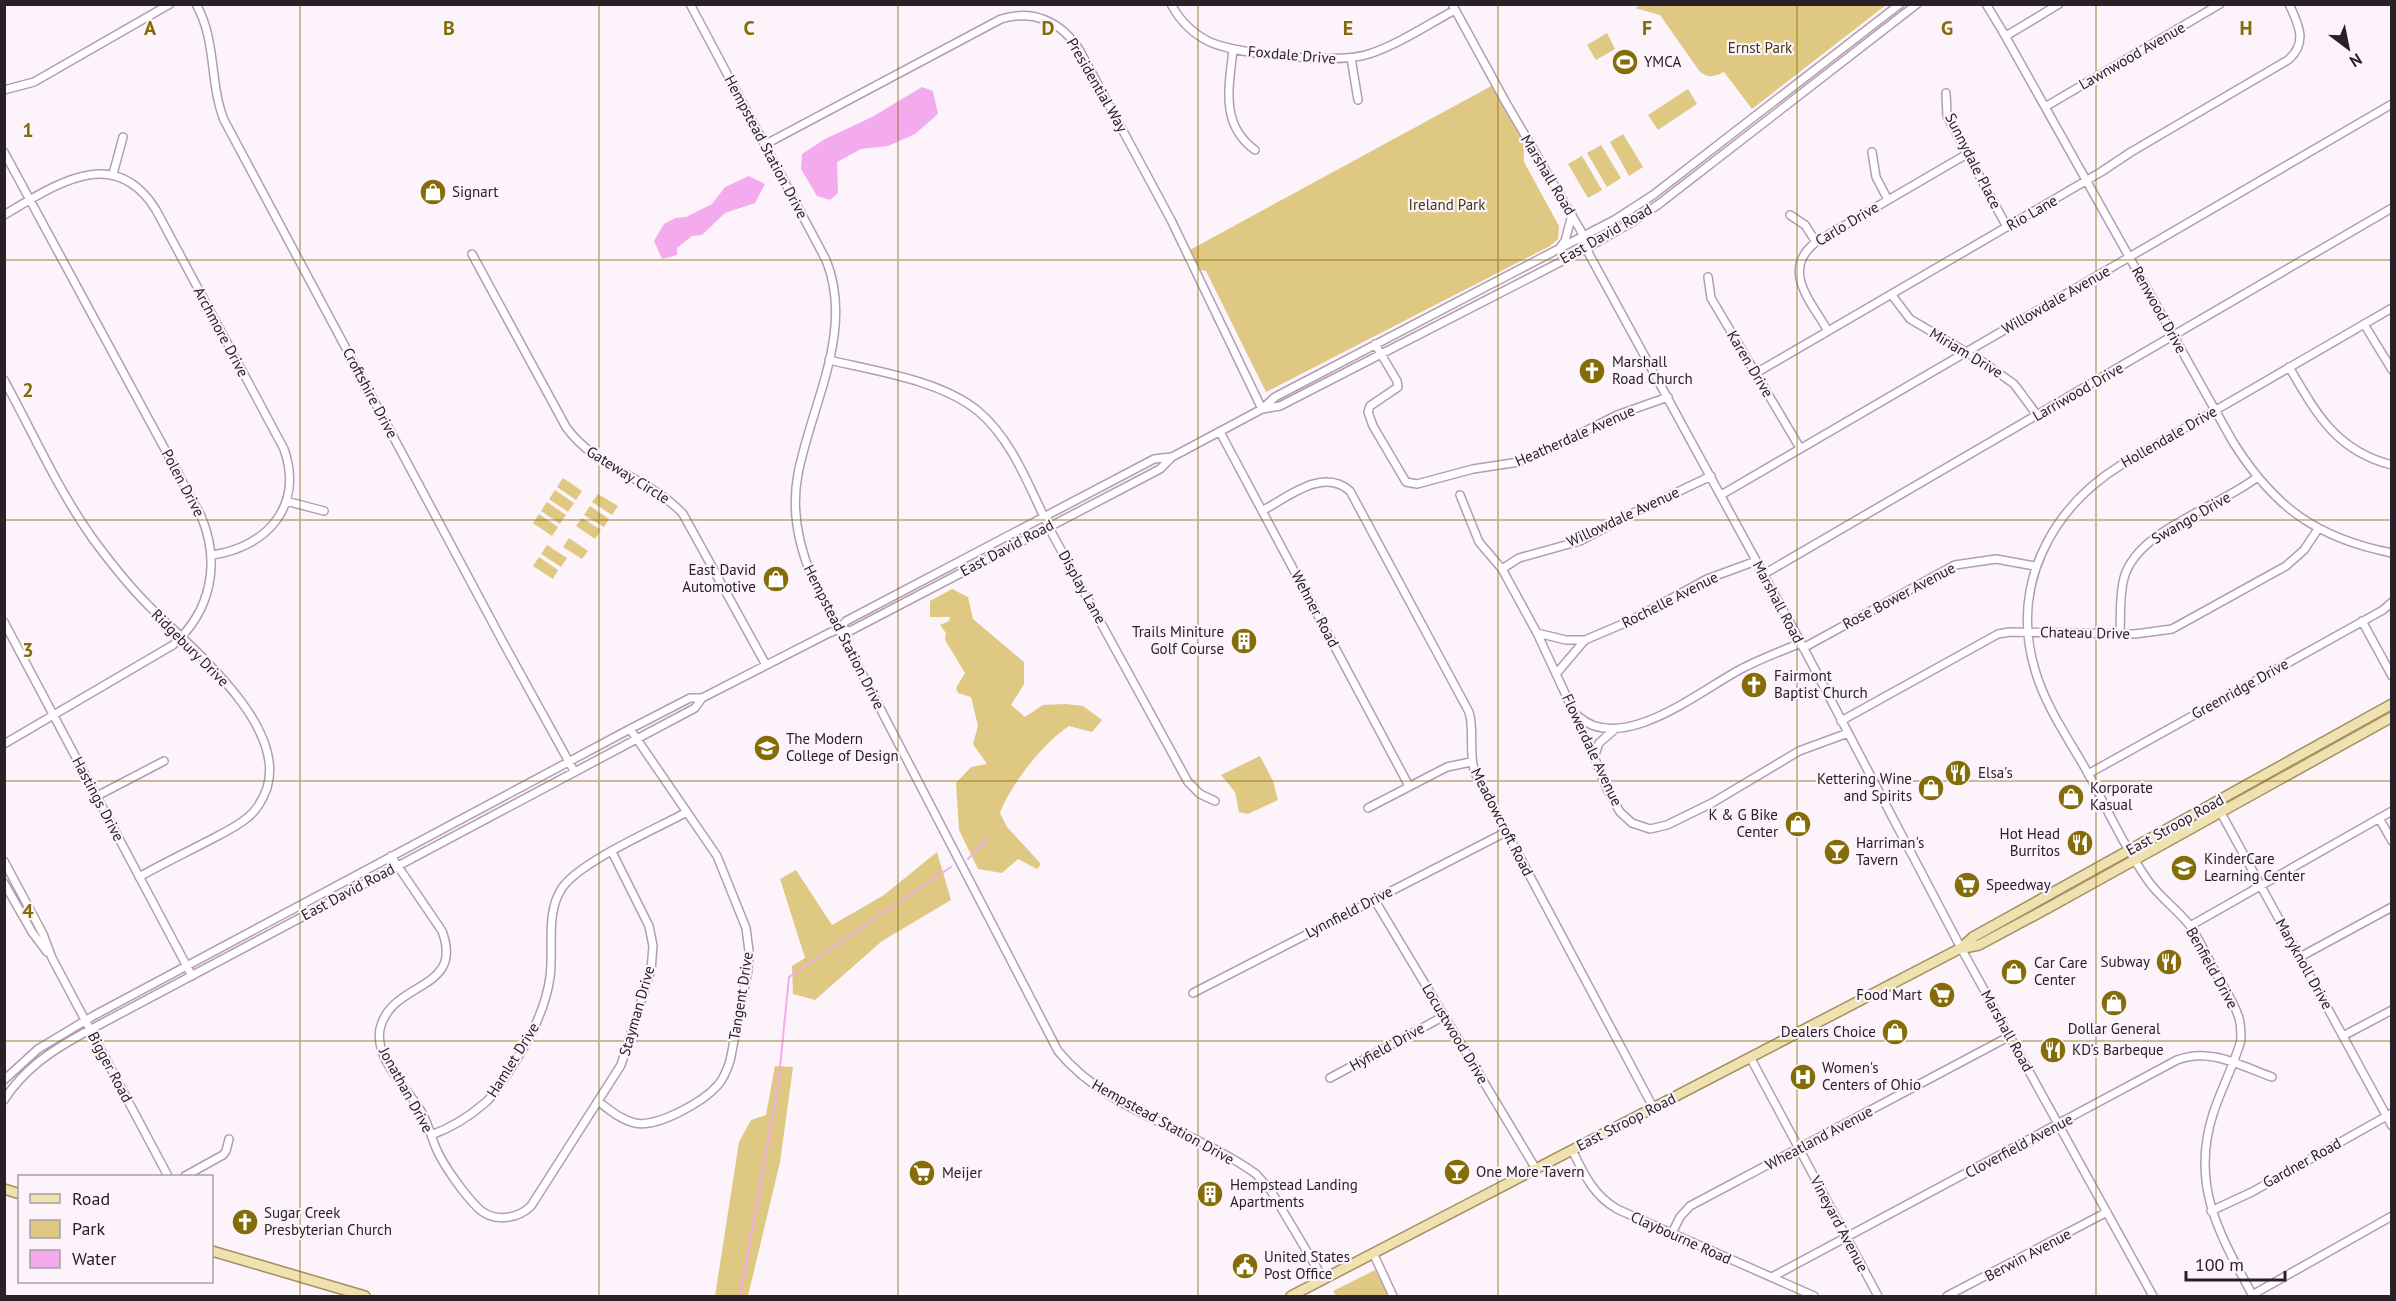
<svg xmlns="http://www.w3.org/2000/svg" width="2396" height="1301" viewBox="0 0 2396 1301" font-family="'PT Sans',sans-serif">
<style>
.green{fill:#dec882}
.water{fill:#f4abee}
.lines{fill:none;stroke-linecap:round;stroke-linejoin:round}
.stream{stroke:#f4abee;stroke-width:2}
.minor-casing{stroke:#b49db2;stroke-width:10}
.major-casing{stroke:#a3905f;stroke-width:12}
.minor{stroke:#fff;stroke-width:7}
.major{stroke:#efe1b0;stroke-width:9}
.grid{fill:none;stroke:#846c09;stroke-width:1.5;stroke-opacity:0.55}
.labels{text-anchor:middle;stroke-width:4.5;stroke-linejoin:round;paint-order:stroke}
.park-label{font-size:15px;fill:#43370d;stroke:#fcf3fb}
.street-label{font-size:15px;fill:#292028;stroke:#fcf3fb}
.poi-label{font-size:15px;fill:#292028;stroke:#fcf3fb;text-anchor:start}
.grid-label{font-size:20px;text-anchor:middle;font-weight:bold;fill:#846c09;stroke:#fcf3fb;stroke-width:4.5;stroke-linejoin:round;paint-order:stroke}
</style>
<rect width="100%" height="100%" fill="#fcf3fb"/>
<!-- green -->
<path class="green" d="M1641 5 1886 4V5L1752 109 1724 72C1714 77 1709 78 1700 72L1660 15 1635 8Z
M1607 33 1615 49 1596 60 1587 45Z
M1495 84 1523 132 1524 162 1559 226 1558 239 1550 246 1266 392 1206 271 1195 269 1186 252Z
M1688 89 1697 104 1658 130 1648 115Z
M1623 134 1643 167 1629 176 1610 142Z
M1601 145 1621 178 1607 187 1587 153Z
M1582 156 1602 190 1588 198 1568 164Z
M563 478 582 491 576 500 557 487Z
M555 490 574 503 568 512 549 499Z
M598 494 618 506 612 515 592 502Z
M547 502 566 515 560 524 541 511Z
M590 506 609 519 604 527 584 515Z
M539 514 558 527 552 536 533 523Z
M582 518 601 530 595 539 576 526Z
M569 538 588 551 582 559 563 547Z
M547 545 567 558 561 567 541 554Z
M539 557 558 570 553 579 533 566Z
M952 589 968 597 973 619 1024 662V684L1011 705 1025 717 1043 705 1065 704 1083 706 1102 720 1092 732 1069 726C1043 743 1011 784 1000 813L1007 827 1041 864 1037 869 1018 859 1002 873 978 869 959 830 956 783 971 767 987 764 973 744 978 726 971 697 958 693 956 688 965 673 945 640 946 633 940 625 949 621 950 617H930V601Z
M1260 756 1273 781 1278 800 1248 814 1239 812 1235 792 1221 775Z
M937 852 951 900 882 941 815 1000 793 994 792 966 805 958 780 879 796 870 832 925 884 895Z
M775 1066 793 1067 780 1162 748 1296H715L739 1142 751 1120 766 1115Z
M1375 1270 1390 1296H1336L1333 1291Z"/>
<!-- water -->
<path class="water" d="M922 87 933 91 938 114 915 134 888 146 861 149 837 162 838 193 830 200 817 196 801 169 802 154 825 139 872 117Z
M749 176 765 184 755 203 725 213 702 235 692 236 677 248V255L662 259 654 241 664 224 675 218 686 217 712 204 725 187Z"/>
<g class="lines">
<!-- stream -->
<path class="stream" d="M968 859 987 839
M740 1296 778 1087 789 977 951 867"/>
<defs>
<path id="minor" d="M196 4C217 41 209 82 224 120L504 644 574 771
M690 4 826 260C855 331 811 405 798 474 791 510 798 544 812 577L1058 1051C1108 1112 1193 1129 1256 1174L1271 1191 1324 1280
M1171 4C1180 21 1193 34 1210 42 1239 55 1339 64 1369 54 1399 44 1427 25 1455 10
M1452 4 1505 101 1581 231 1589 254 1801 643 1961 948 2153 1296
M1986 4 2003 32 2233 442C2274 507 2316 538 2392 553
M2006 36 2059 4
M1233 50C1229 87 1220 125 1255 150
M1351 58 1358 100
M4 90 34 82 170 4
M1946 93 1947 116 2007 227
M2045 107 2220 4
M764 145 1001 19C1034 9 1062 22 1080 51L1171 220 1262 409
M4 152 201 516C221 563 211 611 173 645L4 744
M1872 152 1876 177 1888 200
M113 174 123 137
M4 215C54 186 114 142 156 210L284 449C304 506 267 547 212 555
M1790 215 1805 225 1816 242
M1561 246 1565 241 1572 215
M472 254 566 427C596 469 649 477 683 514L766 665
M1708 277 1711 298 1800 448
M1891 294 1910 319 1983 362 2014 384 2037 415
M2364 324 2392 370
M1828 331C1811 301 1780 270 1816 242L1967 154
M1375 344 1397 381 1398 387 1370 406 1368 412 1373 426 1406 482 1417 484 1473 469 1519 462 1556 446 1617 415 1668 397
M829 360C875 371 940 380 978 411 1016 443 1032 496 1055 539 1099 620 1143 701 1188 782L1200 794 1215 801
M2289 367C2316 413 2336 451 2392 465
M1756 373 2101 172 2131 152 2288 60C2308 43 2299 25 2289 4
M4 380C33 433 58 490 93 539 110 562 128 585 149 606 189 646 287 724 267 788 263 799 256 811 247 818 235 828 221 834 208 841 185 853 162 864 139 877
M1262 409 1280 406 1578 253 1629 224 1659 204 1917 4
M1220 432 1409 786
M1460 495 1479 542 1502 569 1537 633 1591 749 1607 789 1620 812 1632 823 1650 829 1667 825 1712 803 1799 751 1848 733
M1721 495 2392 104
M286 501 324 511
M1262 511C1288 497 1323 467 1350 491L1469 712C1475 732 1468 753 1475 773L1653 1107
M1502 569 1519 558 1580 541 1631 514 1711 476
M1764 574 2392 208
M2362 621 2392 676
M4 622 192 976
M839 629 846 621 1154 459 1171 457
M1537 633 1566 640H1585L1632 620 1707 579 1756 561
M2120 633C2121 615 2119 596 2124 578 2137 530 2219 507 2256 478
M1803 648 1955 565 1996 559 2035 566
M1556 674 1585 640
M1578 716C1621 756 1701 690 1741 669 1760 659 1781 651 1801 643
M1841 721 1998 634 2010 632 2135 634 2172 629 2286 566 2304 550 2318 529
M1595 755 1599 743 1614 730
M2088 774 2383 610 2392 602
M97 796 164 761
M2215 802 2392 1126
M1368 808 1447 767 1471 762
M2379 818 2392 841
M391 856 442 931C465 992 391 980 380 1029 374 1060 409 1089 422 1113 428 1124 431 1136 436 1148 443 1165 464 1194 478 1208 493 1223 518 1219 531 1206L621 1065 651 970 653 946 649 926 612 852
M4 861 43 934 52 958 168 1176
M4 883 32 932 47 952
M1374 899 1536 1169
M2190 926 2392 811
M2300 957 2392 907
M1193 993 1506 832
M2343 1036 2392 1010
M1750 1057 1878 1296
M1330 1078 1444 1016
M4 1080 38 1049 93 1016 630 729 690 698H702
M4 1100C24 1069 51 1051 82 1034L695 708 702 698 829 633 839 629 850 631 1141 479 1160 469 1172 457 1262 409 1275 397 1616 219 1653 195 1900 4
M599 1102C610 1110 621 1120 635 1123 657 1128 703 1102 718 1085 724 1078 727 1070 730 1061L748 970 749 951 746 928 717 856 630 729
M431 1135C451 1128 470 1116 486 1102 495 1094 501 1083 508 1073 527 1043 545 1013 550 977 554 948 545 914 562 888 581 861 656 829 687 812
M1572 1150C1584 1174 1593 1195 1617 1209L1814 1296
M185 1176 223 1155 226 1151 229 1139
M2211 1211 2252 1192 2392 1113
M1672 1233 1680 1217 1690 1206 2010 1036
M1374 1255 1393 1296
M1772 1277 2177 1060C2210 1047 2241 1066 2272 1077
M2252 1295 2392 1216
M1947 1296 2107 1212
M2253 1296C2220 1235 2190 1186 2213 1114 2221 1089 2234 1065 2241 1040 2241 1032 2241 1025 2239 1018 2234 1002 2224 988 2216 973 2207 957 2199 937 2187 922 2175 908 2160 897 2149 882 2126 850 2108 811 2089 775 2070 741 2046 708 2035 670 2010 587 2050 509 2121 465L2392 308"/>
<path id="major" d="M1964 948 1979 945 2048 908 2392 717
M4 1189 20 1194
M212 1251 365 1296
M1291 1296 1961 948 1973 937 2392 704"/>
</defs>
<!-- minor casing -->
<use href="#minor" class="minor-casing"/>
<!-- major casing -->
<use href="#major" class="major-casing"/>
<!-- minor -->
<use href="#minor" class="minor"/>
<!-- major -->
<use href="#major" class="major"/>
</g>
<!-- grid -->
<path class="grid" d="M300 4V1296M599 4V1296M898 4V1296M1198 4V1296M1498 4V1296M1797 4V1296M2096 4V1296M4 260H2392M4 520H2392M4 781H2392M4 1041H2392"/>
<!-- icons -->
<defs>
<symbol id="stadium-disc" viewBox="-11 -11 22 22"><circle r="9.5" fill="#846c09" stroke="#fcf3fb"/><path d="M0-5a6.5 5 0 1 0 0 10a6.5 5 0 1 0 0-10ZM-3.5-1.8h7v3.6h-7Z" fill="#fff"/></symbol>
<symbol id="shop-disc" viewBox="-11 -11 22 22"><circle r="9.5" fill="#846c09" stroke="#fcf3fb"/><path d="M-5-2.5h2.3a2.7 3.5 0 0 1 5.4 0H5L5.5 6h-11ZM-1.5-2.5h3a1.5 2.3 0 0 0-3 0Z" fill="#fff"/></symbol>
<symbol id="church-disc" viewBox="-11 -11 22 22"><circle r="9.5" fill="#846c09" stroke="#fcf3fb"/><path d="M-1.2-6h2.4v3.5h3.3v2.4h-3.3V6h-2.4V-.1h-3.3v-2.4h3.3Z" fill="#fff"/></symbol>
<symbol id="building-disc" viewBox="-11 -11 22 22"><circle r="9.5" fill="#846c09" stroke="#fcf3fb"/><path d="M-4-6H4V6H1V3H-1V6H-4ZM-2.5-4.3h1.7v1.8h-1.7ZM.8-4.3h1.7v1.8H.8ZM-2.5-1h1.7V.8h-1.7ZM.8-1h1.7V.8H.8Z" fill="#fff"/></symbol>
<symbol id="university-disc" viewBox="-11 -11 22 22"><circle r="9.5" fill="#846c09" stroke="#fcf3fb"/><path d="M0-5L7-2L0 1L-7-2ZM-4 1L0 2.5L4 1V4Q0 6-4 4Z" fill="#fff"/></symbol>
<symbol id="restaurant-disc" viewBox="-11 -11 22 22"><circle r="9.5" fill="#846c09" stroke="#fcf3fb"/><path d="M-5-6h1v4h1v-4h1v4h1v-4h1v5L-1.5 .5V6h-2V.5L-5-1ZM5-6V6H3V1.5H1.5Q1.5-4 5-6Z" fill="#fff"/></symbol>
<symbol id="bar-disc" viewBox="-11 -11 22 22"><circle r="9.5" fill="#846c09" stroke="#fcf3fb"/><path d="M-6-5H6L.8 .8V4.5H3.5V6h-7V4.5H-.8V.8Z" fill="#fff"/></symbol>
<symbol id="school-disc" viewBox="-11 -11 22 22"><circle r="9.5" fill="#846c09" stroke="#fcf3fb"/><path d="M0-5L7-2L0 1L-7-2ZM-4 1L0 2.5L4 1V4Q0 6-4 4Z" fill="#fff"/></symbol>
<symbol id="supermarket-disc" viewBox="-11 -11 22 22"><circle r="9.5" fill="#846c09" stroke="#fcf3fb"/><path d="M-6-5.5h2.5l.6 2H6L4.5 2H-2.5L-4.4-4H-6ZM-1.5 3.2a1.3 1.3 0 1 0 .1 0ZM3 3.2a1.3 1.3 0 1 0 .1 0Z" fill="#fff"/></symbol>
<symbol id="hospital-disc" viewBox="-11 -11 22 22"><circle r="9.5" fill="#846c09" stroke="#fcf3fb"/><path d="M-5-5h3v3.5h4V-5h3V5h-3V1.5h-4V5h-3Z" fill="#fff"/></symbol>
<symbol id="civic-disc" viewBox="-11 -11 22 22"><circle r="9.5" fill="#846c09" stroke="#fcf3fb"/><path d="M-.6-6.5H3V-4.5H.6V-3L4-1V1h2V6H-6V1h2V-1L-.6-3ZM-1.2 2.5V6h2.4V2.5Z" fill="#fff"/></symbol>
</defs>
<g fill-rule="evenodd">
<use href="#stadium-disc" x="1610" y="47" width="30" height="30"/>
<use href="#shop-disc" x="418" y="177" width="30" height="30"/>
<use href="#church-disc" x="1577" y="356" width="30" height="30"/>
<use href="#shop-disc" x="761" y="564" width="30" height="30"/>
<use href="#building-disc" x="1229" y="626" width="30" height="30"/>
<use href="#church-disc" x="1739" y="670" width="30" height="30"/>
<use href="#university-disc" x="752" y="733" width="30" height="30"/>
<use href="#restaurant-disc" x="1943" y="758" width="30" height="30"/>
<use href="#shop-disc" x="1916" y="773" width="30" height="30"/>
<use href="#shop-disc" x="2056" y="782" width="30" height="30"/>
<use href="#shop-disc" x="1783" y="809" width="30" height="30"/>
<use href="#restaurant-disc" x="2065" y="828" width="30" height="30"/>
<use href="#bar-disc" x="1822" y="837" width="30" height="30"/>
<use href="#school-disc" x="2169" y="853" width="30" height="30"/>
<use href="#supermarket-disc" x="1952" y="870" width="30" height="30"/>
<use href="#restaurant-disc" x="2154" y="947" width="30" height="30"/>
<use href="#shop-disc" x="1999" y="957" width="30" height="30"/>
<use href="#supermarket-disc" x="1927" y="980" width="30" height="30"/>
<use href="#shop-disc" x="2099" y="988" width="30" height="30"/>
<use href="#shop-disc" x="1880" y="1017" width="30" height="30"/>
<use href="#restaurant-disc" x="2038" y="1035" width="30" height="30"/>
<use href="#hospital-disc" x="1788" y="1062" width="30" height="30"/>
<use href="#bar-disc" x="1442" y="1157" width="30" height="30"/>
<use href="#supermarket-disc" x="907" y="1158" width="30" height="30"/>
<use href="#building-disc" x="1195" y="1179" width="30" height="30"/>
<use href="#church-disc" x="230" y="1207" width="30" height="30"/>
<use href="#civic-disc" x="1230" y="1251" width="30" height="30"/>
</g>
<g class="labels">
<!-- park labels -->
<g class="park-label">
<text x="1760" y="53">Ernst Park</text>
<text x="1447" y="210">Ireland Park</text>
</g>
<!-- street labels -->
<g class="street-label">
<text transform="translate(1292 55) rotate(5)" y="5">Foxdale Drive</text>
<text transform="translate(2132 56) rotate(-30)" y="5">Lawnwood Avenue</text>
<text transform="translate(1097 85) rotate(60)" y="5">Presidential Way</text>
<text transform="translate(766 147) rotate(62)" y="5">Hempstead Station Drive</text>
<text transform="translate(1973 161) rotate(63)" y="5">Sunnydale Place</text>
<text transform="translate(1548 175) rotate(59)" y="5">Marshall Road</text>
<text transform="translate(2032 213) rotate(-30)" y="5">Rio Lane</text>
<text transform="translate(1847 224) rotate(-31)" y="5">Carlo Drive</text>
<text transform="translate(1606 234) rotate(-30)" y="5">East David Road</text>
<text transform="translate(2056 300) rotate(-30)" y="5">Willowdale Avenue</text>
<text transform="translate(2159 310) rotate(61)" y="5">Renwood Drive</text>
<text transform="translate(221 332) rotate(62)" y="5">Archmore Drive</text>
<text transform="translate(1966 353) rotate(31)" y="5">Miriam Drive</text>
<text transform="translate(1750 364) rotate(59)" y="5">Karen Drive</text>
<text transform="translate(2078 392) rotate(-30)" y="5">Larriwood Drive</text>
<text transform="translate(370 393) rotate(62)" y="5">Croftshire Drive</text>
<text transform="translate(1575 436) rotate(-24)" y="5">Heatherdale Avenue</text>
<text transform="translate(2169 437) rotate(-30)" y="5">Hollendale Drive</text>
<text transform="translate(628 475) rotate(32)" y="5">Gateway Circle</text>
<text transform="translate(183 483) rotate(62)" y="5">Polen Drive</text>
<text transform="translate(1623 517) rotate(-25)" y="5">Willowdale Avenue</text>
<text transform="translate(2191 518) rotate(-30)" y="5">Swango Drive</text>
<text transform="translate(1007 548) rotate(-28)" y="5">East David Road</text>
<text transform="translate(1082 587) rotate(61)" y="5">Display Lane</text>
<text transform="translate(1899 596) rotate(-28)" y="5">Rose Bower Avenue</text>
<text transform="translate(1670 600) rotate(-27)" y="5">Rochelle Avenue</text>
<text transform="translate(1778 602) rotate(62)" y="5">Marshall Road</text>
<text transform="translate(1315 609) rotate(62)" y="5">Wehner Road</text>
<text transform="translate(2085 633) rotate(1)" y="5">Chateau Drive</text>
<text transform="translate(844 637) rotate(63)" y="5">Hempstead Station Drive</text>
<text transform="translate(190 648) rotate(45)" y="5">Ridgebury Drive</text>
<text transform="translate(2240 689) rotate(-29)" y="5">Greenridge Drive</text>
<text transform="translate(1592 750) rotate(65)" y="5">Flowerdale Avenue</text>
<text transform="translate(98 799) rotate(62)" y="5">Hastings Drive</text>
<text transform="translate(1502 822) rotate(63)" y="5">Meadowcroft Road</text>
<text transform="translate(2175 825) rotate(-29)" y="5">East Stroop Road</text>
<text transform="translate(348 892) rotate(-28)" y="5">East David Road</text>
<text transform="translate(1349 912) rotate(-27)" y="5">Lynnfield Drive</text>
<text transform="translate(2304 964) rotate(61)" y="5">Maryknoll Drive</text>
<text transform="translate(2212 968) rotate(61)" y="5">Benfield Drive</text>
<text transform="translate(741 996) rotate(-81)" y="5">Tangent Drive</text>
<text transform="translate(637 1011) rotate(-74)" y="5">Stayman Drive</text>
<text transform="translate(2007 1031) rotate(61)" y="5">Marshall Road</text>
<text transform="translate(1455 1034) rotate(59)" y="5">Locustwood Drive</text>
<text transform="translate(1387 1047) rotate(-29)" y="5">Hyfield Drive</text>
<text transform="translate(513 1060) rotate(-58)" y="5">Hamlet Drive</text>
<text transform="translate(110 1067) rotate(62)" y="5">Bigger Road</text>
<text transform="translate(406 1090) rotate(61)" y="5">Jonathan Drive</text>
<text transform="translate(1163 1122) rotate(29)" y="5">Hempstead Station Drive</text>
<text transform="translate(1626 1122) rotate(-27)" y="5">East Stroop Road</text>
<text transform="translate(1819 1138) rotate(-28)" y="5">Wheatland Avenue</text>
<text transform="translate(2019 1146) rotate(-28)" y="5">Cloverfield Avenue</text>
<text transform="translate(2302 1163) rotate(-29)" y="5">Gardner Road</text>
<text transform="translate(1839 1224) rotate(62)" y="5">Vineyard Avenue</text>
<text transform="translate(1681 1238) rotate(24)" y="5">Claybourne Road</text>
<text transform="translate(2028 1255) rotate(-28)" y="5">Berwin Avenue</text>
</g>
<!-- poi labels -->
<g class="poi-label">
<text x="1644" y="67">YMCA</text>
<text x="452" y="197">Signart</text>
<text x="1612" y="367">Marshall<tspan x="1612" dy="17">Road Church</tspan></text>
<text x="756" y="575" text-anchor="end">East David<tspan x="756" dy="17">Automotive</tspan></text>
<text x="1224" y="637" text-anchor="end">Trails Miniture<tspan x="1224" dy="17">Golf Course</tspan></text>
<text x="1774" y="681">Fairmont<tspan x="1774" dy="17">Baptist Church</tspan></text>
<text x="786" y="744">The Modern<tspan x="786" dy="17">College of Design</tspan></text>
<text x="1978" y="778">Elsa's</text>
<text x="1912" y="784" text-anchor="end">Kettering Wine<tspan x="1912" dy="17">and Spirits</tspan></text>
<text x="2090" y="793">Korporate<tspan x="2090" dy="17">Kasual</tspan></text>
<text x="1778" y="820" text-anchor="end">K &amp; G Bike<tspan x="1778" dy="17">Center</tspan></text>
<text x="2060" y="839" text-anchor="end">Hot Head<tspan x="2060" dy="17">Burritos</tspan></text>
<text x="1856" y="848">Harriman's<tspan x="1856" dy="17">Tavern</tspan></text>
<text x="2204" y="864">KinderCare<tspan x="2204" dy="17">Learning Center</tspan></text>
<text x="1986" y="890">Speedway</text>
<text x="2150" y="967" text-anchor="end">Subway</text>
<text x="2034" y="968">Car Care<tspan x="2034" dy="17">Center</tspan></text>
<text x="1922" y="1000" text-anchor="end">Food Mart</text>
<text x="2114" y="1034" text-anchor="middle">Dollar General</text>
<text x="1876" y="1037" text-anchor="end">Dealers Choice</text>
<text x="2072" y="1055">KD's Barbeque</text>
<text x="1822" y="1073">Women's<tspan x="1822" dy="17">Centers of Ohio</tspan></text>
<text x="1476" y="1177">One More Tavern</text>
<text x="942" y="1178">Meijer</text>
<text x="1230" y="1190">Hempstead Landing<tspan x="1230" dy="17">Apartments</tspan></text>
<text x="264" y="1218">Sugar Creek<tspan x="264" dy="17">Presbyterian Church</tspan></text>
<text x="1264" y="1262">United States<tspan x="1264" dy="17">Post Office</tspan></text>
</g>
</g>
<g class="grid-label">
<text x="150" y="35">A</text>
<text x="449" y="35">B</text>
<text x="749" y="35">C</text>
<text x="1048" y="35">D</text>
<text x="1348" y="35">E</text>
<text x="1647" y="35">F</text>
<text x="1947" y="35">G</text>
<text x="2246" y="35">H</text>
<text x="28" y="137">1</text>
<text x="28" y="397">2</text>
<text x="28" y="657">3</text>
<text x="28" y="918">4</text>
</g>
<!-- border -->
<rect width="2396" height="1301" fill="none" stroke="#292028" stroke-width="12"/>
<!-- legend -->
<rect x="18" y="1175" width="195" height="108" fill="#fcf3fb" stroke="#a89fa7" stroke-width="1.5"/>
<rect x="30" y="1194" width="30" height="9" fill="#efe1b0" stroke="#a89fa7" stroke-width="1.5"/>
<text x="72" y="1205" font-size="18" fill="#292028">Road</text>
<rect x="30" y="1220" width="30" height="18" fill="#dec882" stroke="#a89fa7" stroke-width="1.5"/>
<text x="72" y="1235" font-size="18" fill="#292028">Park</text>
<rect x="30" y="1250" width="30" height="18" fill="#f4abee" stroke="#a89fa7" stroke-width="1.5"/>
<text x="72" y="1265" font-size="18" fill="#292028">Water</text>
<!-- north arrow -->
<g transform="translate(2348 48) rotate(148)" stroke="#fcf3fb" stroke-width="4.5" paint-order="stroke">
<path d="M0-4.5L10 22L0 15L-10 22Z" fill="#292028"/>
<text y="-9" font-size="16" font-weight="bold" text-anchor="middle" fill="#292028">N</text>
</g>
<!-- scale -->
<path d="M2186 1271v9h99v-9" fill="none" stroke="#292028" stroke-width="3"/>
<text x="2195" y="1271" font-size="18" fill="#292028" stroke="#fcf3fb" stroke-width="4.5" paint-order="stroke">100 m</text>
</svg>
